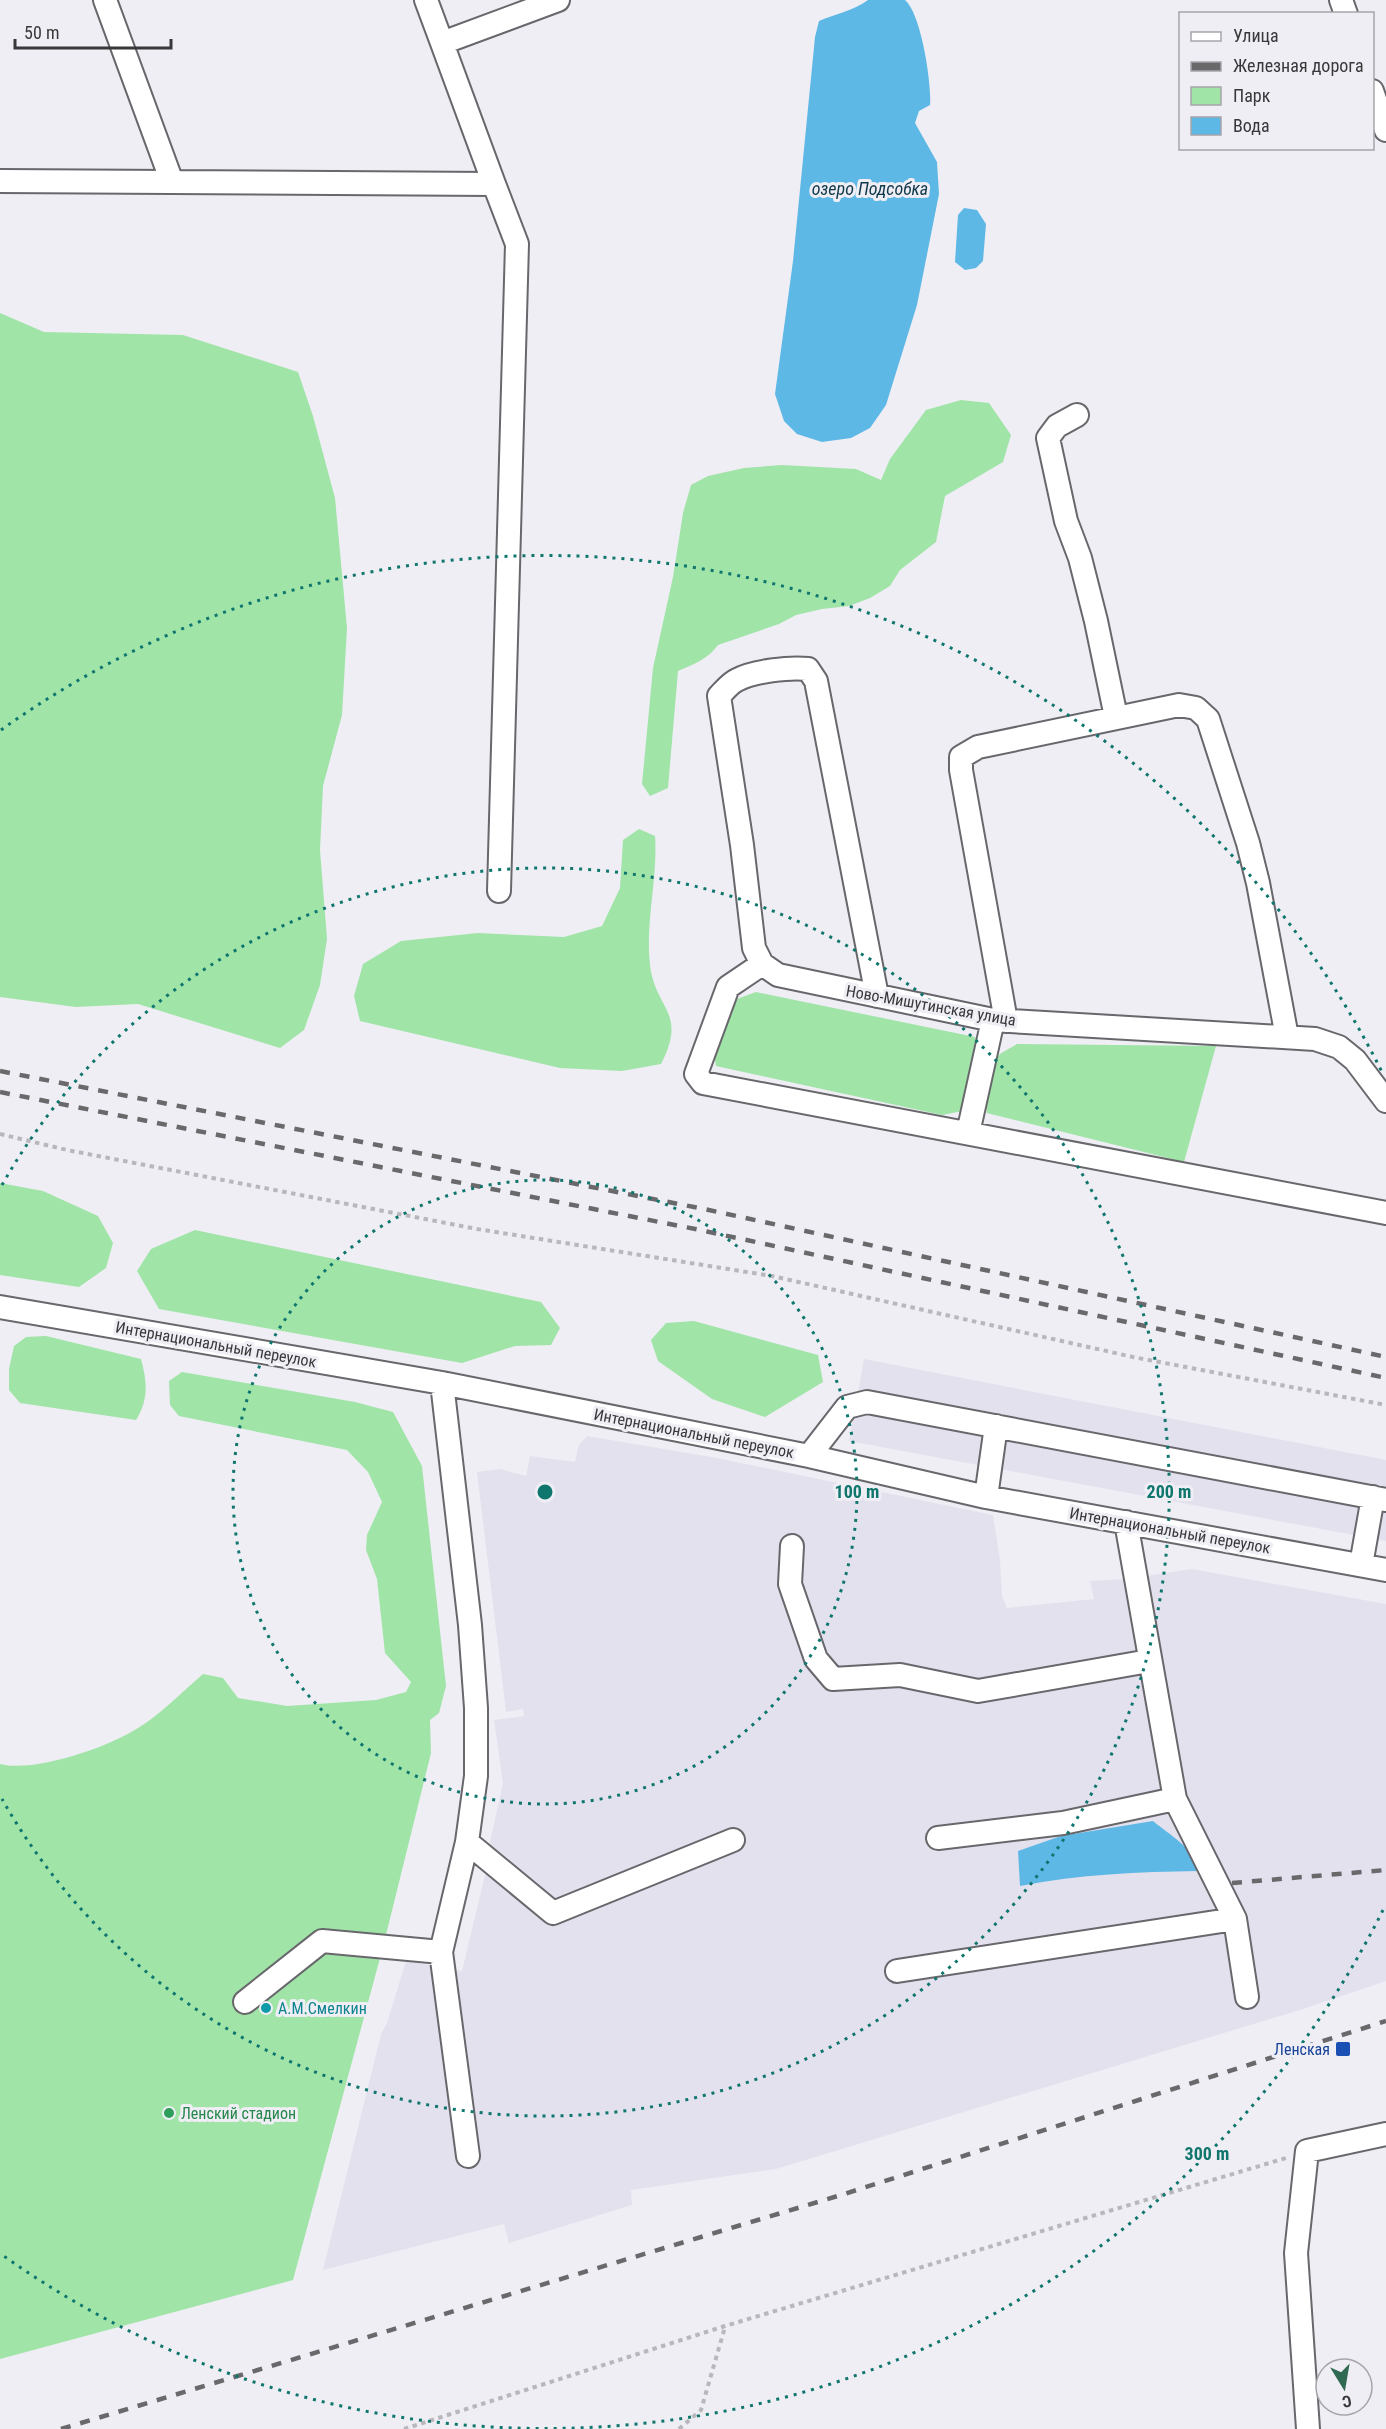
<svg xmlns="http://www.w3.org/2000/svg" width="1386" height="2429" viewBox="0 0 1386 2429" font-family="'Roboto Condensed',sans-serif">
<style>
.built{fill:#e4e1ee}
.green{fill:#a0e4a8}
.water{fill:#5eb8e6}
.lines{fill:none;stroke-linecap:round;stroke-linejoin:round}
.minor-casing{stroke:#68676c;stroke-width:26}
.path{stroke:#b8b7bc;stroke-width:4;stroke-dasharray:4.5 4.5;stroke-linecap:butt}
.minor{stroke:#fff;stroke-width:22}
.rail{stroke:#69696c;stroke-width:4.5;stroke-dasharray:10 10;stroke-linecap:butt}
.ring{fill:none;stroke:#0f766e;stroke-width:3;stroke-dasharray:3 6}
.culture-dot{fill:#0f9aa8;stroke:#efeef4;stroke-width:2}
.transit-dot{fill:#1a4fb4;stroke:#efeef4;stroke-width:2}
.leisure-dot{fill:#2e9e5b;stroke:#efeef4;stroke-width:2}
.labels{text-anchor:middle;stroke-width:6;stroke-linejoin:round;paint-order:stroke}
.street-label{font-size:16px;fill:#38383a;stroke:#efeef4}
.culture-label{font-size:16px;fill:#0d838f;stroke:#efeef4;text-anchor:start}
.transit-label{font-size:16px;fill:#164399;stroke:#efeef4;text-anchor:end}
.leisure-label{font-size:16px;fill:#27864d;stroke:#efeef4;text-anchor:start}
.water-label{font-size:18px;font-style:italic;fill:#10384b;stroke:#efeef4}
.centre{fill:#0f766e;stroke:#efeef4;stroke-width:3}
.ring-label{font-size:18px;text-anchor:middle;font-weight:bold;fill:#0f766e;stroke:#efeef4;stroke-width:6;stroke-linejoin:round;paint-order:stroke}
</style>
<rect width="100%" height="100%" fill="#efeef4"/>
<!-- built -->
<path class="built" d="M864 1359 1386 1460V1541L849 1441Z
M587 1436 717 1458 993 1515 1000 1560 1002 1596 1007 1608 1094 1599 1090 1581 1127 1579 1192 1569 1386 1604V1981L1303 2009 776 2169 631 2190 632 2205 509 2243 504 2224 323 2270 381 2034 387 2023 406 1961 462 1971 487 1867 490 1842 503 1783 494 1720 524 1716 523 1709 506 1712 477 1472 500 1469 526 1476 530 1456 575 1462 579 1445Z"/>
<!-- green -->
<path class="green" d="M0 313 44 332 183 335 298 372 313 416 335 498 347 628 342 715 323 786 320 850 327 939 320 985 304 1030 280 1048 138 1004 76 1007 0 997Z
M961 400 989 403 1011 435 1003 462 945 496 936 542 900 570 890 586 870 598 849 606 822 609 796 615 779 624 718 645C708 659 694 664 678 671L668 788 650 796 642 784 653 668 673 577 683 513 691 485 708 476 744 468 782 465 856 469 881 480 890 459 926 410Z
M639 829 655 836C658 879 645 922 650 965 655 1009 688 1012 661 1064L622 1071 560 1068 360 1021 354 996 363 964 401 941 478 933 564 937 602 926 620 888 623 840Z
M756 992 975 1037 978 1055 963 1111 942 1115 716 1066 714 1054 737 999Z
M1017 1044 1216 1046 1184 1162 987 1113C983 1094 984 1074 997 1057 1001 1052 1011 1048 1017 1044Z
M0 1183 43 1191 98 1216 113 1243 106 1268 79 1287 0 1275Z
M195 1230 541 1302 560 1328 551 1345 515 1346 462 1363 159 1309 137 1271 151 1249Z
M694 1321 818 1355 823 1382 765 1417 712 1399 658 1361 651 1340 666 1323Z
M46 1336 141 1359C147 1382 149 1399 136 1420L20 1403 9 1390V1369L14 1346 26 1337Z
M182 1372 355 1402 393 1412 422 1466 446 1686 439 1713 430 1720 431 1753 383 1947 293 2280 0 2359V1764C34 1773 109 1747 138 1728 161 1714 182 1692 203 1674L223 1678 238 1698 287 1706 376 1700 406 1692 411 1682 385 1653 377 1579 366 1550 367 1535 382 1502 368 1472 347 1450 179 1416 170 1405 169 1381Z"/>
<!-- water -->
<path class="water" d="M868 0H905C921 13 932 84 930 105L919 111 915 123 937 162 939 194 917 305 886 405 870 428 851 438 822 442 797 434 784 421 775 394 793 261 815 37 819 21C835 14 855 10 868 0Z
M964 208 977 210 986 224 983 261 976 268 965 270 955 262 958 215Z
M1153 1821C1170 1835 1195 1849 1199 1871 1138 1872 1080 1874 1020 1886L1018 1851 1061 1836Z"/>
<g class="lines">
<defs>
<path id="minor" d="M426 0 442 43 558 0
M1341 0 1346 14
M1372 91 1386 130
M0 181 172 182 105 0
M172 182 494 184 442 43
M494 184 517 244 499 891
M1077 415 1057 426 1048 438 1066 521 1080 558 1096 621 1116 717
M762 964 728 987 696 1074 703 1083 1386 1213
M877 996 816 681 808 669C790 667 753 671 737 680 730 683 724 691 719 696L742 845 754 948 762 964 778 975 993 1020 1315 1039 1339 1047 1355 1060 1386 1101
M1006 1021 961 770V757L978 747 1179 705 1196 708 1208 719 1248 843 1258 883 1287 1037
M968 1133 993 1020
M0 1307 442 1383 809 1456 986 1497 1386 1570
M442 1383 470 1625 476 1708V1776L467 1842 441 1952 468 2156
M809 1456 847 1407 867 1402 1386 1500
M986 1497 996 1426
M792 1546 790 1584 816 1659 833 1679 900 1675 978 1691 1149 1661
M1361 1565 1373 1497
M1175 1799 1235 1919 1247 1997
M938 1838 1063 1823 1175 1799 1126 1522
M467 1842 553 1913 733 1840
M897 1971 1235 1919
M245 2002 322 1941 441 1952
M1308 2429 1296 2253 1307 2151 1386 2134"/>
</defs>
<!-- minor casing -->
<use href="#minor" class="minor-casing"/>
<!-- path -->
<path class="path" d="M0 1134 67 1150 477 1229 772 1276 1133 1357 1386 1405
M404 2429 725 2326 1286 2158
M679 2429 701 2410 725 2327"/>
<!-- minor -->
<use href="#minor" class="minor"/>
<!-- rail -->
<path class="rail" d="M0 1071 704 1209 1386 1357
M0 1092 700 1230 1386 1378
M1232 1883 1386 1870
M61 2429 841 2195 1386 2021"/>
</g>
<!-- distance rings -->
<g class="ring">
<circle cx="545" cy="1492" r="312"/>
<path d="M2 1185A624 624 0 1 1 2 1799"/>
<path d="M1383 1910A936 936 0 0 1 1 2254M1 730A936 936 0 0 1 1383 1074"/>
</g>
<!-- markers -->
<circle class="culture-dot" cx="266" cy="2008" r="6"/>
<rect class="transit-dot" x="1335" y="2041" width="16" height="16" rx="3"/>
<circle class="leisure-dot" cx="169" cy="2113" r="6"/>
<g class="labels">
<!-- street labels -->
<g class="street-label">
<text transform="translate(931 1005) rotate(10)" y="6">Ново-Мишутинская улица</text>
<text transform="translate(216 1344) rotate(10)" y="6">Интернациональный переулок</text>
<text transform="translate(694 1433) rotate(11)" y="6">Интернациональный переулок</text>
<text transform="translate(1170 1530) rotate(10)" y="6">Интернациональный переулок</text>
</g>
<!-- culture labels -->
<g class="culture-label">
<text x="278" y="2014">А.М.Смелкин</text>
</g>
<!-- transit labels -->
<g class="transit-label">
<text x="1330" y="2055">Ленская</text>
</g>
<!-- leisure labels -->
<g class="leisure-label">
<text x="181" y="2119">Ленский стадион</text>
</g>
<!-- water labels -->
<g class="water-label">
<text x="870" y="195">озеро Подсобка</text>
</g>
</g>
<circle cx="545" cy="1492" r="9" class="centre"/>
<g class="ring-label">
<text x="857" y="1498">100 m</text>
<text x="1169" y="1498">200 m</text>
<text x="1207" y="2160">300 m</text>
</g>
<!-- legend -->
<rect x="1179" y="12" width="195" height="138" fill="#efeef4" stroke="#a6a5aa" stroke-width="1.5"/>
<rect x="1191" y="32" width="30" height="9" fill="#ffffff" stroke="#a6a5aa" stroke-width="1.5"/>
<text x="1233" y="42" font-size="18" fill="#38383a">Улица</text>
<rect x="1191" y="62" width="30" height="9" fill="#69696c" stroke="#a6a5aa" stroke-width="1.5"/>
<text x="1233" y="72" font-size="18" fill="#38383a">Железная дорога</text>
<rect x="1191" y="87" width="30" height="18" fill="#a0e4a8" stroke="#a6a5aa" stroke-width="1.5"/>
<text x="1233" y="102" font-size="18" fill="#38383a">Парк</text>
<rect x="1191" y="117" width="30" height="18" fill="#5eb8e6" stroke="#a6a5aa" stroke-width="1.5"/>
<text x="1233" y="132" font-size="18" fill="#38383a">Вода</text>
<!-- north arrow -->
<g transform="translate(1344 2387) rotate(169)"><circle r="28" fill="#efeef4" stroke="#a6a5aa" stroke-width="1.5"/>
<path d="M0-4.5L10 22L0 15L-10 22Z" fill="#316a52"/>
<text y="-9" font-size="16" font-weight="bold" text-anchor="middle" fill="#38383a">С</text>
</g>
<!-- scale -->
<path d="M15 39v9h156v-9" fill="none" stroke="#38383a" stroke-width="3"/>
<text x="24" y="39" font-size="18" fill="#38383a" stroke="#efeef4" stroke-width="4.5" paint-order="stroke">50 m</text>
</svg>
